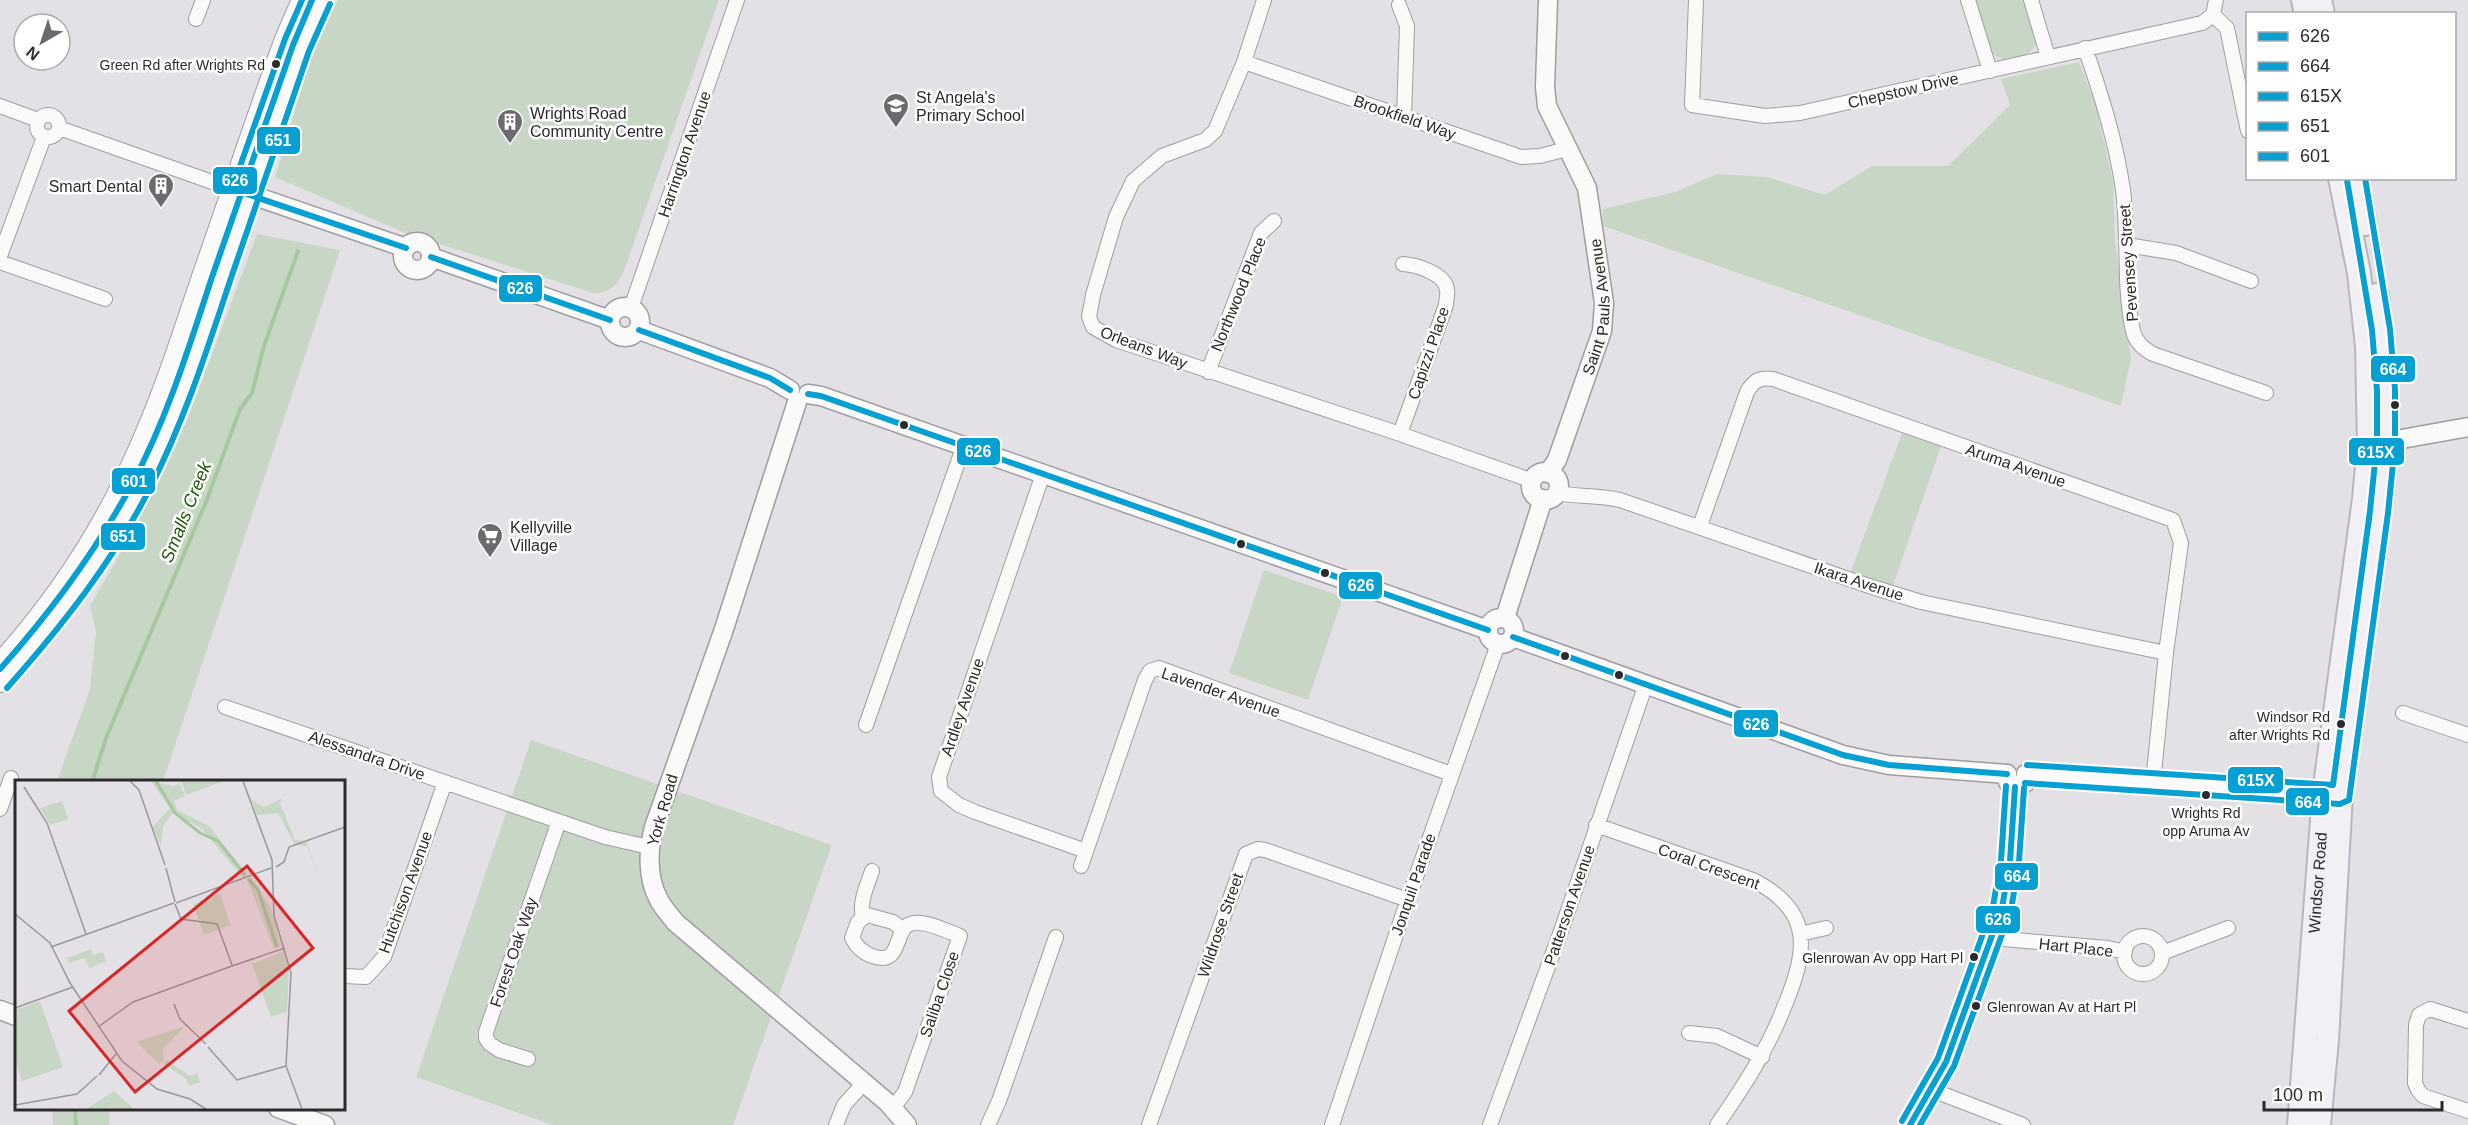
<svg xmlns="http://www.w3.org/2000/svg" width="2468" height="1125" viewBox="0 0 2468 1125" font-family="Helvetica,sans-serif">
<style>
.green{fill:#c8d7c5}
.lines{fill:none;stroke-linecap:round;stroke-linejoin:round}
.stream{stroke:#a7c7a0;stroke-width:4}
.minor-casing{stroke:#9f9da0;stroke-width:16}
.tertiary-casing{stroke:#9f9da0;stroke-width:21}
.secondary-casing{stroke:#9f9da0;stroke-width:22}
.primary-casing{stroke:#bcb4c1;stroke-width:26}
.minor{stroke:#fbfafb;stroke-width:14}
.tertiary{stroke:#fbfafb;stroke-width:18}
.secondary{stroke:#fbfafb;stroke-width:20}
.primary{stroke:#f2eff5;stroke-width:22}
.bus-1-casing{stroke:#fff;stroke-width:10}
.bus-2-casing{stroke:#fff;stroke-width:10}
.bus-3-casing{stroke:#fff;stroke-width:10}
.bus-4-casing{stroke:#fff;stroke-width:10}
.bus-5-casing{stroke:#fff;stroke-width:10}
.bus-1{stroke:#07a0d2;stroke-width:6}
.bus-2{stroke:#07a0d2;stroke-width:6}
.bus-3{stroke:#07a0d2;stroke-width:6}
.bus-4{stroke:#07a0d2;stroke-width:6}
.bus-5{stroke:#07a0d2;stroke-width:6}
.bus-dot{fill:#2c2a2d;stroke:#fff;stroke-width:2}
.labels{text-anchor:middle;stroke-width:5;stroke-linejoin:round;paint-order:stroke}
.bus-label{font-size:14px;fill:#2c2a2d;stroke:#fff;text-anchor:end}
.street-label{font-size:16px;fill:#2c2a2d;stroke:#fff}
.poi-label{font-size:16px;fill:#2c2a2d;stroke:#fff;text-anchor:start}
.water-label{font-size:18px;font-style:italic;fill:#1d5a09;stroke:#fff}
.inset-river{fill:none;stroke:#a7c7a0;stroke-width:3}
.inset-road{fill:none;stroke:#9a989c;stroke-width:1.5}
.view{fill:#d62828;fill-opacity:0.15;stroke:#d62828;stroke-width:3}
.inset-edge{fill:none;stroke:#2c2a2d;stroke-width:3}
.line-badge{stroke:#fff;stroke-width:2}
.badge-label{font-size:16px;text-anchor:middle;font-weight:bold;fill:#fff}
</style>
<rect width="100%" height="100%" fill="#e4e1e6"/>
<!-- green -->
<path class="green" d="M338 0H719L623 274C616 287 607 294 593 293L405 233 275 177 311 56Z
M1975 0H2025C2033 24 2051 51 2014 58 2005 59 1999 60 1992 53Z
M2079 62 2096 106 2113 181 2115 241 2131 358 2121 406 1603 226V209L1675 192 1717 174 1767 177 1825 195 1872 166H1948L2010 105 2001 79Z
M257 234 340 250 163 781H57L90 689 96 633 90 606 125 545 188 418Z
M1902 433 1941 446 1892 589 1851 571Z
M1264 570 1343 597 1308 700 1229 673Z
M531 740 832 845 733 1125H553L416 1077Z
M52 1109H110L109 1125H53Z"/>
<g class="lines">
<!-- stream -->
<path class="stream" d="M92 782 106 738 206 502 240 409 252 393 264 346 298 251
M75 1108 76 1125"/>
<defs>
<path id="minor" d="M1264 0 1244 62 1215 131 1205 140 1162 156 1133 181 1116 217 1093 295 1089 317 1093 327 1116 340 1400 434 1533 481
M1696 0 1692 105 1765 116 1800 113 2202 23 2213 15
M1968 0 1990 71
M2031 0 2048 57
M1399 5 1407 26 1404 117
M2213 15 2227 28 2248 131
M2213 15 2216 0
M196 19 203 0
M2085 48C2101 94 2116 141 2123 190 2129 236 2123 285 2133 331 2136 343 2144 349 2153 354L2266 393
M1244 62 1521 157 1540 156 1567 149
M0 106 38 120
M37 126a11 11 0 1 1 22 0a11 11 0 1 1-22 0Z
M59 128 232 189
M2127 245 2176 253 2251 281
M0 256 44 137
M0 262 105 299
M631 308 737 0
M1208 372 1261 233 1274 221
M1400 434 1446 305C1446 300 1448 295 1447 290 1446 274 1417 265 1403 264
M1043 474 939 777 941 791 959 805 975 812 1086 851
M1557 493C1578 497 1599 495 1620 500L1869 586 1921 602 2166 653
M1700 526 1747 392C1754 380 1760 377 1773 379L2173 520 2181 543 2166 653 2153 783
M225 707 605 837 649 847
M2403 713 2468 735
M866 725 964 445
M0 809 11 778
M1596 825 1753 880C1814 911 1807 951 1785 1005 1768 1049 1744 1086 1717 1125
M1081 866 1145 680 1150 671 1159 668 1451 774
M863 917C859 902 867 886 872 871
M1800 934 1826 928
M2124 955a19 19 0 1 1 38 0a19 19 0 1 1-38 0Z
M1992 938 2108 948 2125 952
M2162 953 2228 928
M344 976 366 977 384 957 445 782
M2468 1021 2430 1009 2419 1015 2416 1025 2415 1083 2418 1090 2423 1096 2468 1111
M1689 1033 1717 1036 1762 1057
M528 1059 499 1050 490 1044 486 1038V1032L559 821
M1932 1090 2023 1125
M893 1108 905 1092 960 936C947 931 923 919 910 924 893 930 903 967 872 956 862 952 857 947 852 938L858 922 867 915 893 922 902 929
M836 1125 844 1105 864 1083
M988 1125 999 1101 1056 937
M1149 1125 1246 854 1258 849 1265 850 1408 900
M1332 1125 1404 911 1498 644
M1490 1125 1561 931 1646 684
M1910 1125 1946 1062 2002 908 2010 861 2015 787"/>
<g id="tertiary">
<path d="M237 190 406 248"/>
<circle cx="417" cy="256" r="14"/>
<path d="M431 257 610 320"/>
<circle cx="625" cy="322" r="15"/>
<path d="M639 330 770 378 790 390"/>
<path d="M808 394 821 396 1488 630"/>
<path d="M797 402 724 629 654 827C648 849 647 877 658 898 662 907 670 915 675 922L888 1103 907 1125"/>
<path d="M2374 444 2468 427"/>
<circle cx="1545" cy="486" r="14"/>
<path id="s1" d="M1548 473 1557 460 1602 331 1604 303 1587 188 1547 106 1545 87 1548 0"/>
<circle cx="1501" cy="631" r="13"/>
<path d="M1505 618 1543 499"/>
<path d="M1513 637 1843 755 1889 765 2007 774"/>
<path d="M2007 774 2008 782 2018 787 2025 783 2026 774"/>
<path d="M2026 774 2336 794"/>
<path d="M0 1010 16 1016"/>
<path d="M278 1108 325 1125"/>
</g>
<path id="secondary" d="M0 663C58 599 106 525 140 446 165 390 184 330 204 271 231 194 257 116 285 39L302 0
M0 682C63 614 117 540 156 455 179 407 194 356 212 306 241 220 271 134 301 48L322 0"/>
<g id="primary">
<path d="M2303 0 2306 14"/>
<path d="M2320 0 2323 14"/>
<path d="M2356 178 2365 224"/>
<path id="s2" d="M2299 1125 2324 793 2364 499 2369 444 2367 346 2359 273 2340 178"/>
<path d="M2319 1125 2327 1040 2341 795 2354 689 2382 495 2386 422 2383 345 2377 295"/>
</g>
</defs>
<!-- minor casing -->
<use href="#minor" class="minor-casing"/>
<!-- tertiary casing -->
<use href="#tertiary" class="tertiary-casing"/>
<!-- secondary casing -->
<use href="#secondary" class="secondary-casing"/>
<!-- primary casing -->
<use href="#primary" class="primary-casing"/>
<!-- minor -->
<use href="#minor" class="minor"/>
<!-- tertiary -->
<use href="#tertiary" class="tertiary"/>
<!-- secondary -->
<use href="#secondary" class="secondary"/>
<!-- primary -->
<use href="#primary" class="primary"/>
<defs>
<path id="bus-1" d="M302 0 285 39 232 189 406 248
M431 257 610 320
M639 330 770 378 790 390
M808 394 821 396 1488 630
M1513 637 1843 755 1889 765 2007 774
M1910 1125 1946 1062 2002 908 2010 861 2015 787"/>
<path id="bus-2" d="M2025 783 2340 804 2349 800 2388 513 2395 444V390L2390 329 2365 178
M1920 1125 1954 1066 2011 910 2019 862 2024 788"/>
<path id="bus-3" d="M2027 765 2333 785 2370 511 2377 443V391L2372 330 2347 180
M1902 1121 1938 1058 1993 906 2001 860 2006 786"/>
<path id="bus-4" d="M7 688C61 627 112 563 149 490 184 422 207 350 231 278 257 203 283 127 309 51L330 4"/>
<path id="bus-5" d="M0 669C51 612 96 551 132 484 167 419 189 347 212 277 239 199 266 122 293 45L312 0"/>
</defs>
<!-- bus-1 casing -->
<use href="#bus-1" class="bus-1-casing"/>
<!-- bus-2 casing -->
<use href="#bus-2" class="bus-2-casing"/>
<!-- bus-3 casing -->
<use href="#bus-3" class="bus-3-casing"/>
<!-- bus-4 casing -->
<use href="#bus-4" class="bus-4-casing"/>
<!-- bus-5 casing -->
<use href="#bus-5" class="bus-5-casing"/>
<!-- bus-1 -->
<use href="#bus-1" class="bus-1"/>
<!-- bus-2 -->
<use href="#bus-2" class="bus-2"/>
<!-- bus-3 -->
<use href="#bus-3" class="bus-3"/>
<!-- bus-4 -->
<use href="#bus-4" class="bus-4"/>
<!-- bus-5 -->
<use href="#bus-5" class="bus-5"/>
</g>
<!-- icons -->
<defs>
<symbol id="school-pin" viewBox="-11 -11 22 30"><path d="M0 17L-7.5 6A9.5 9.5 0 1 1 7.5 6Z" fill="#6c6a6e" stroke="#fff"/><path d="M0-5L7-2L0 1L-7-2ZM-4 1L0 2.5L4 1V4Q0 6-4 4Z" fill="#fff"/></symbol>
<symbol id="building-pin" viewBox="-11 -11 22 30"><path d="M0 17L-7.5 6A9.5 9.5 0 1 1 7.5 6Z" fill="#6c6a6e" stroke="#fff"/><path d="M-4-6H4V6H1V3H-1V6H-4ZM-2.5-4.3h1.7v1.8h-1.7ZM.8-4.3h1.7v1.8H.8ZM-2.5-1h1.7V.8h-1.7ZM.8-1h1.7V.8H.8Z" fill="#fff"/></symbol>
<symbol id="supermarket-pin" viewBox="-11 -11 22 30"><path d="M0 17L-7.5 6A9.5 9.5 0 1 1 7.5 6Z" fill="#6c6a6e" stroke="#fff"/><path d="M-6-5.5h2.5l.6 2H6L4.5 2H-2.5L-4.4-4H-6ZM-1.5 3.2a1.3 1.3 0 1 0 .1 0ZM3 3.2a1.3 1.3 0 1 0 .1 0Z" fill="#fff"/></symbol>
</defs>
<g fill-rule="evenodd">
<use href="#school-pin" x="881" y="91" width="30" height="40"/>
<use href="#building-pin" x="495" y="107" width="30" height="40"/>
<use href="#building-pin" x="146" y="171" width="30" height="40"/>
<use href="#supermarket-pin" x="475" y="521" width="30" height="40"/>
</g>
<!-- markers -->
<g class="bus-dot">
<circle cx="276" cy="64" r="5"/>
<circle cx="2395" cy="405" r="5"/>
<circle cx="904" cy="425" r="5"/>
<circle cx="1241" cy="544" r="5"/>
<circle cx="1325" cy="573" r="5"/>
<circle cx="1565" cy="656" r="5"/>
<circle cx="1619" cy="675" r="5"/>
<circle cx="2341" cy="724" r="5"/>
<circle cx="2206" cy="795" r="5"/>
<circle cx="1974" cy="957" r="5"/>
<circle cx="1976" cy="1006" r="5"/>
</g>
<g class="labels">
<!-- bus labels -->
<g class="bus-label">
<text x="265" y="70">Green Rd after Wrights Rd</text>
<text x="2330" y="722">Windsor Rd<tspan x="2330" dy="18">after Wrights Rd</tspan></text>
<text x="2206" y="818" text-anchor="middle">Wrights Rd<tspan x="2206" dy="18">opp Aruma Av</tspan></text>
<text x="1963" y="963">Glenrowan Av opp Hart Pl</text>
<text x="1987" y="1012" text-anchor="start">Glenrowan Av at Hart Pl</text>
</g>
<!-- street labels -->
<g class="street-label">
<text transform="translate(1903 90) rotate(-13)" y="6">Chepstow Drive</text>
<text transform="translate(1405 117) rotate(19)" y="6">Brookfield Way</text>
<text transform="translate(684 154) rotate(-71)" y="6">Harrington Avenue</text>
<text transform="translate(2128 263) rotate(-94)" y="6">Pevensey Street</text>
<text transform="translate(1238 294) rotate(-68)" y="6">Northwood Place</text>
<text dy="6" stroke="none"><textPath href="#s1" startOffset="176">Saint Pauls Avenue</textPath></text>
<text transform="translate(1144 347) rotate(21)" y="6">Orleans Way</text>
<text transform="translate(1428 353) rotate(-71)" y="6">Capizzi Place</text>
<text transform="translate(2016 465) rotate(19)" y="6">Aruma Avenue</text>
<text transform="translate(1859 581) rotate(18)" y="6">Ikara Avenue</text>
<text transform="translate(1221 692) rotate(19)" y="6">Lavender Avenue</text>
<text transform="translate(962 707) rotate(-71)" y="6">Ardley Avenue</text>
<text transform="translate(367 755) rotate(19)" y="6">Alessandra Drive</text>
<text transform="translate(662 810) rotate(-74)" y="6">York Road</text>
<text transform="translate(1709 866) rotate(20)" y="6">Coral Crescent</text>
<text dy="6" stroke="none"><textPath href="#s2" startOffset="243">Windsor Road</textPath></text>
<text transform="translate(1413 884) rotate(-71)" y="6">Jonquil Parade</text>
<text transform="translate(405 892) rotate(-70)" y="6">Hutchison Avenue</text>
<text transform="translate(1569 905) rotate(-71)" y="6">Patterson Avenue</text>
<text transform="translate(1220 925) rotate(-71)" y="6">Wildrose Street</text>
<text transform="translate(2076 947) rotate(6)" y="6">Hart Place</text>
<text transform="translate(513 952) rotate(-71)" y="6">Forest Oak Way</text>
<text transform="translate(939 994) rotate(-71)" y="6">Saliba Close</text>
</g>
<!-- poi labels -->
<g class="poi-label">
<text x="916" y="103">St Angela's<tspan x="916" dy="18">Primary School</tspan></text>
<text x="530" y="119">Wrights Road<tspan x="530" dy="18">Community Centre</tspan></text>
<text x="142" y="192" text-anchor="end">Smart Dental</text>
<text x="510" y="533">Kellyville<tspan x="510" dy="18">Village</tspan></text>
</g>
<!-- water labels -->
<g class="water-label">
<text transform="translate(186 512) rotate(-68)" y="6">Smalls Creek</text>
</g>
</g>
<!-- overview -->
<g transform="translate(15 780)">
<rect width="330" height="330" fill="#e4e1e6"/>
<path d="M136 1 159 6 164 3 170 16 159 21 162 30 194 46 233 95 228 98 186 48 158 33 148 46 146 66 138 47 155 28ZM153 1H209L171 15 166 1ZM268 18 265 23 280 60 291 61 307 105 292 66 280 65 263 33 242 35 236 19 248 27ZM47 21 53 39 35 45 25 28ZM236 97 256 129 266 166 259 169 232 99ZM205 114 216 145 189 155 178 124ZM76 169 78 175 88 172 91 181 74 188 70 178 54 183 52 178ZM268 171 274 190 272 232 256 237 237 184ZM25 221 48 287 7 301 0 281V230ZM170 246 148 269 149 279 144 284 121 262ZM151 280 175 296 182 293 185 302 174 306 170 298 149 284ZM99 311 119 329H71Z" fill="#c8d7c5"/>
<path class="inset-river" d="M141 1 160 33 185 53 203 61 230 95M233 99 243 110 262 167"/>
<path class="inset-road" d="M115 1 124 10 150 85M228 1 257 80 259 136 276 193 271 286 287 329M9 7 32 43 71 154M261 87 269 82 274 67 330 47M151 88 160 122M161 123 256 88M160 124 166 139 202 144 217 185M0 134 35 163 55 203 107 281 142 309 175 319 191 329M36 167 159 123M217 186 270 168M159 224 165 239 191 264M0 228 58 207M83 247 118 222 217 186M193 267 222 300 271 286M84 295 101 274M0 325 62 314 82 296"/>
<path class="view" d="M232 86 298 168 120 312 54 231Z"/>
<rect width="330" height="330" class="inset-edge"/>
</g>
<g class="line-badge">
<rect x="256" y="126" width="45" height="29" rx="6" fill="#07a0d2"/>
<rect x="212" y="166" width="46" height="29" rx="6" fill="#07a0d2"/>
<rect x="498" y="274" width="45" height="29" rx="6" fill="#07a0d2"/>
<rect x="2370" y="355" width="46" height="28" rx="6" fill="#07a0d2"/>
<rect x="956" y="437" width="45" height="29" rx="6" fill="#07a0d2"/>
<rect x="2348" y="437" width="57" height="29" rx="6" fill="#07a0d2"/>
<rect x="111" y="467" width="45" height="28" rx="6" fill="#07a0d2"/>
<rect x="100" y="522" width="46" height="29" rx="6" fill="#07a0d2"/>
<rect x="1338" y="571" width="45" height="29" rx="6" fill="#07a0d2"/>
<rect x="1733" y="709" width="46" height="29" rx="6" fill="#07a0d2"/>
<rect x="2227" y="766" width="57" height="28" rx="6" fill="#07a0d2"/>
<rect x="2285" y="787" width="45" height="29" rx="6" fill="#07a0d2"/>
<rect x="1994" y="862" width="45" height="29" rx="6" fill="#07a0d2"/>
<rect x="1975" y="905" width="46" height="29" rx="6" fill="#07a0d2"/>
</g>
<g class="badge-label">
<text x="278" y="146">651</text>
<text x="235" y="186">626</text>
<text x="520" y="294">626</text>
<text x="2393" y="375">664</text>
<text x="978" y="457">626</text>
<text x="2376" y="458">615X</text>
<text x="134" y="487">601</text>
<text x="123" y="542">651</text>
<text x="1361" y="591">626</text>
<text x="1756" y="730">626</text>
<text x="2256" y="786">615X</text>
<text x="2308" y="808">664</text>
<text x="2017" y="882">664</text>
<text x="1998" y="925">626</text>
</g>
<!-- legend -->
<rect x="2246" y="12" width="210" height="168" fill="#ffffff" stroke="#abaaab" stroke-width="1.5"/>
<rect x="2258" y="32" width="30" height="9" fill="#07a0d2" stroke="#abaaab" stroke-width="1.5"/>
<text x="2300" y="42" font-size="18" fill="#2c2a2d">626</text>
<rect x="2258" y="62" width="30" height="9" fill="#07a0d2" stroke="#abaaab" stroke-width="1.5"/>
<text x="2300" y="72" font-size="18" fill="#2c2a2d">664</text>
<rect x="2258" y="92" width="30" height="9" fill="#07a0d2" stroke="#abaaab" stroke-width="1.5"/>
<text x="2300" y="102" font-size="18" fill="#2c2a2d">615X</text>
<rect x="2258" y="122" width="30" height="9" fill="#07a0d2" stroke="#abaaab" stroke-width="1.5"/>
<text x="2300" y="132" font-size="18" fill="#2c2a2d">651</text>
<rect x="2258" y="152" width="30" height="9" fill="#07a0d2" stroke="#abaaab" stroke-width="1.5"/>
<text x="2300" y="162" font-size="18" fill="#2c2a2d">601</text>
<!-- north arrow -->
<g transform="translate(42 42) rotate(219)"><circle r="28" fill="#ffffff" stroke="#abaaab" stroke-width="1.5"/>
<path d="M0-4.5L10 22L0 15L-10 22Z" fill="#6c6a6e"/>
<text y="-9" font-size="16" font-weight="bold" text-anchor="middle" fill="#2c2a2d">N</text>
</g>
<!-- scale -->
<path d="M2264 1101v9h178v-9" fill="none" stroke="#2c2a2d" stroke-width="3"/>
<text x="2273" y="1101" font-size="18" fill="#2c2a2d" stroke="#ffffff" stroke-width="4.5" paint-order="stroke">100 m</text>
</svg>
